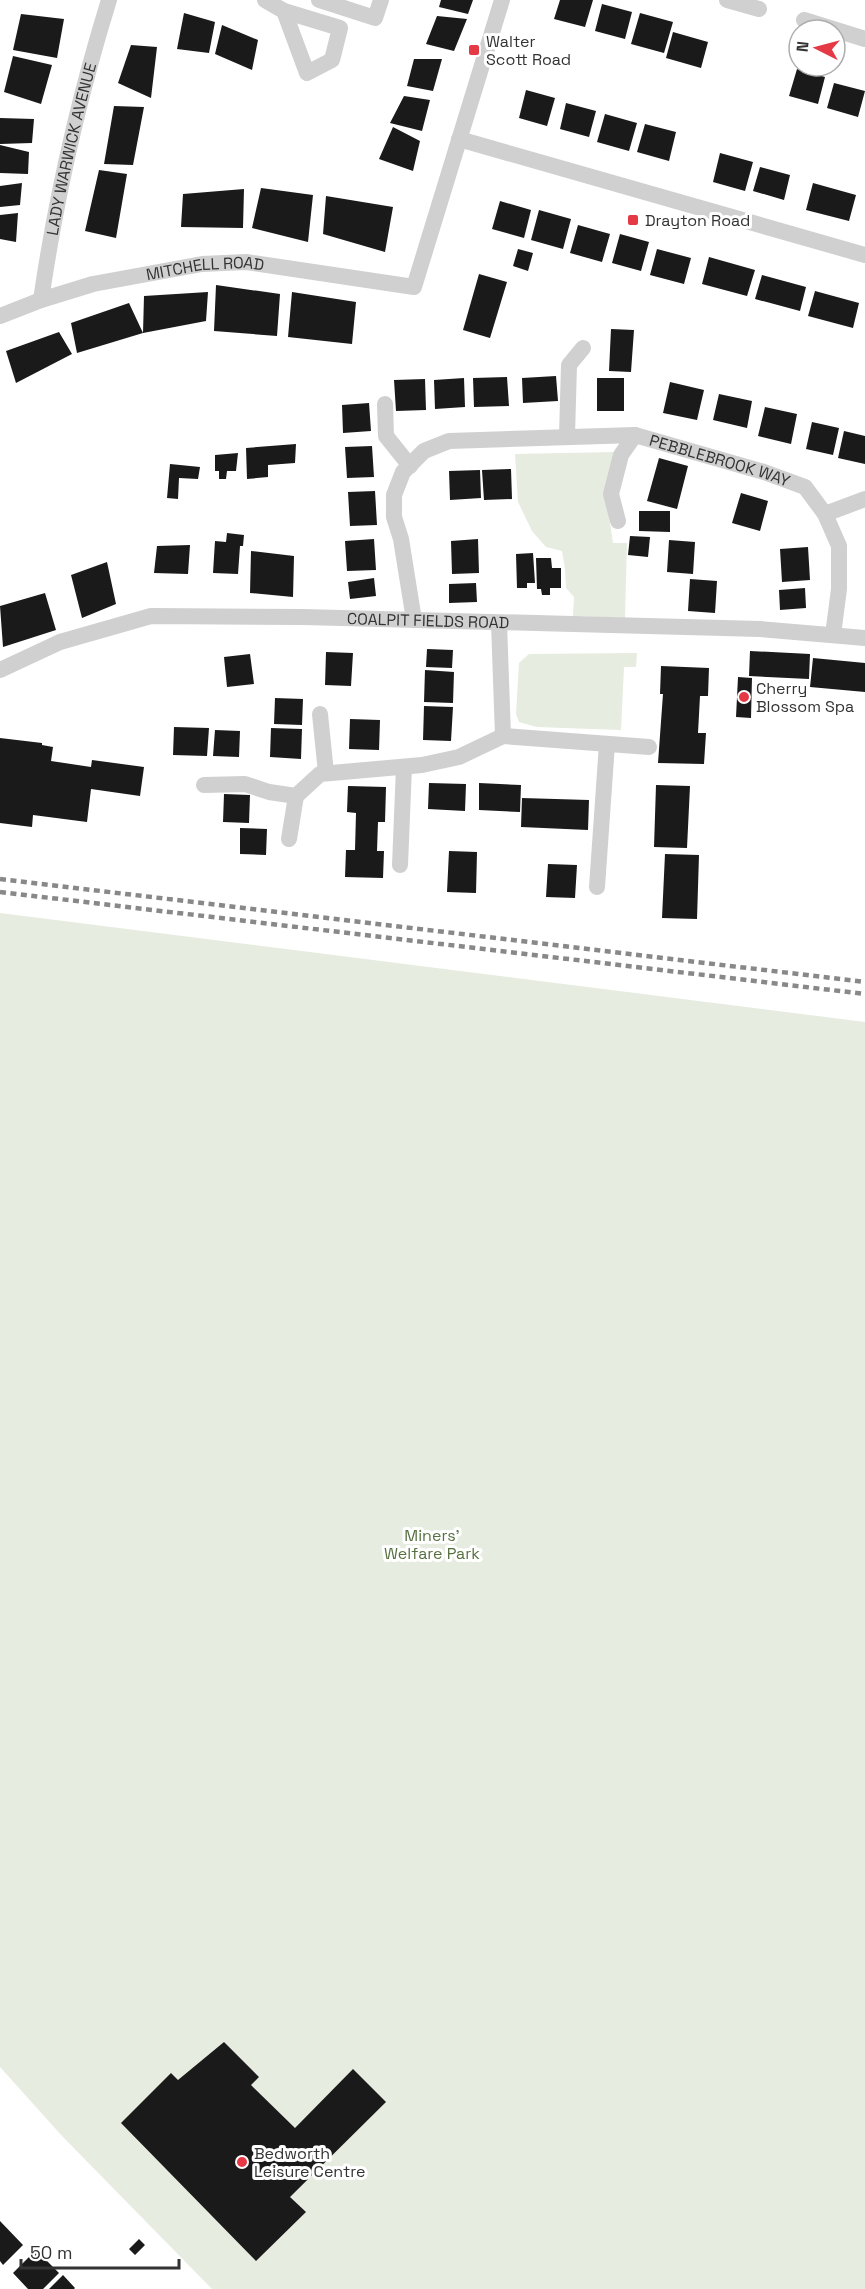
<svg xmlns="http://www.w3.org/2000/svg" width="865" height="2289" viewBox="0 0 865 2289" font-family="'Space Grotesk',sans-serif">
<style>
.green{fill:#e6ecdf}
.building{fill:#1a1a1a}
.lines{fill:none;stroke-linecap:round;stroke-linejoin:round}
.minor{stroke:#d0d0d0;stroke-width:16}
.rail{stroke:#888;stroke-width:4.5;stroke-dasharray:6 4.5;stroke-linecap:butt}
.poi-dot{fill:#e63946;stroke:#fff;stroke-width:2}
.labels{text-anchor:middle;stroke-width:6;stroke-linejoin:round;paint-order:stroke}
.poi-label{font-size:16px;fill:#333;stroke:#fff;text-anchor:start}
.street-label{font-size:16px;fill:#333;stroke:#fff}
.park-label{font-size:16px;fill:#56703f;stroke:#fff}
</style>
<rect width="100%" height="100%" fill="#fff"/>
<!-- green -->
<path class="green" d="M614 452 607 503 613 543H627L625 618 573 616 574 597 566 588 565 569 562 551 546 547 532 531 518 502 515 454Z
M637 653 636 667H624L621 730 537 727 519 722 516 714 519 663 529 654Z
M0 913 865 1022V2289H212L63 2137 0 2067Z"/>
<!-- building -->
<path class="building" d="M441 0H473L468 14 439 7Z
M560 0H593L585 27 554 19Z
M602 4 632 12 625 39 595 31Z
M184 13 215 22 209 53 177 49Z
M640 13 673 22 664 53 631 44Z
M21 14 64 19 57 58 13 50Z
M437 16 467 19 454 51 426 44Z
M222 25 258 40 252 70 215 54Z
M673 32 708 42 701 68 666 58Z
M131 45 157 47 151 98 118 83Z
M13 56 52 65 41 104 4 92Z
M414 59H442L433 91 407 86Z
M797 69 825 77 818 104 789 96Z
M834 83 865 91 858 117 827 108Z
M526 90 555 98 547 126 519 118Z
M404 96 430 100 422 131 390 123Z
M566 103 596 111 589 137 560 129Z
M114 106 144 107 133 165 104 164Z
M605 114 637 123 629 151 597 142Z
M0 118 34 119 32 143 0 144Z
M645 124 676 132 669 161 637 152Z
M393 127 420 141 413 171 379 159Z
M0 145 29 152 28 174 0 173Z
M720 153 753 162 745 191 713 182Z
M760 167 790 175 784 200 753 191Z
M99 170 127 174 116 238 85 231Z
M22 183 20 205 0 207V186Z
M813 183 856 195 849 221 806 210Z
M261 188 313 195 308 242 252 228Z
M244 189 243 228 181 227 183 194Z
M326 196 393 207 385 252 323 234Z
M500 201 531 210 524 238 492 229Z
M539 210 571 219 563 249 531 240Z
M18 213 16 242 0 239V215Z
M578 225 610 234 602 262 570 253Z
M620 234 649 242 641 271 612 263Z
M518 249 533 253 528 271 513 266Z
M657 249 691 258 684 284 650 275Z
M709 257 755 270 747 296 702 284Z
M479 274 507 282 490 338 463 330Z
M762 275 806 287 800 311 755 299Z
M216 285 280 294 277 336 214 331Z
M815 291 859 303 853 328 808 316Z
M208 292 206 321 143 333 144 296Z
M292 292 356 302 352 344 288 337Z
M129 303 143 333 77 353 71 323Z
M611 329 634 330 631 372 609 371Z
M59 332 72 354 16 383 6 351Z
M556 376 558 401 523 403 522 378Z
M507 377 509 406 474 407 473 378Z
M464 378 465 407 435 409 434 380Z
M597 378H624V411H597Z
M425 379 426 410 396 411 394 380Z
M670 382 704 390 697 420 663 413Z
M719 394 752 401 747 428 713 420Z
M369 403 371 431 343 433 342 405Z
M765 407 797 414 791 444 758 436Z
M812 422 839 428 833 455 806 449Z
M844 431 865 436V464L838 458Z
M296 444 295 463 268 465V477L247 479 246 448Z
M372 446 374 477 347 478 345 447Z
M238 453 236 471H227L226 479H219V471H215V455Z
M659 458 688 466 677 509 647 501Z
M170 464 200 467 198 479 179 478 178 499 167 498Z
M511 469 512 499 484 500 482 470Z
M480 470 481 498 450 500 449 471Z
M375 491 377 525 350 526 348 492Z
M741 493 768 501 760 531 732 523Z
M639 511H670V532L639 531Z
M227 533 244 535 243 546H240L238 574 213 573 215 541 226 542Z
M630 536 650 537 648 557 628 555Z
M374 539 376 570 347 571 345 541Z
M478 539 479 573 452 574 451 541Z
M669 540 695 542 693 574 667 572Z
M190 545 188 574 154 573 157 546Z
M808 547 810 580 782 582 780 549Z
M251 551 294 556 293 597 250 593Z
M533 553 535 583H527V588H517L516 554Z
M536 558H551L552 568H561V588H550V595H542L541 589H537Z
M107 562 116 604 82 618 71 575Z
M374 578 376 596 350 599 348 582Z
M690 579 717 581 715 613 688 611Z
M476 583 477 602 449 603V584Z
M805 588 806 608 780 610 779 590Z
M45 593 56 630 3 647 0 606Z
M427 649 453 650 452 668 426 667Z
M750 651 810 654 809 679 749 676Z
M326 652 353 653 351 686 325 685Z
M250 654 254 684 227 687 224 657Z
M813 658 865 663V692L810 687Z
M661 666 709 668 708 696H700L698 733H706L704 764 658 763 663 694H660Z
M425 670 454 672 453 703 424 702Z
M738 677 752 678 751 718 736 717Z
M275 698 303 699 302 725 274 724Z
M424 706 453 707 451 741 423 740Z
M350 719 380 720 379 750 349 749Z
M174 727 209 728 207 756 173 755Z
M271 728 302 729 301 759 270 757Z
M215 730 240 731 239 757 213 756Z
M0 738 42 743V745L53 747 51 761 91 767 92 760 144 767 140 796 91 789 87 822 33 815 32 827 0 823Z
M429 783 466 784 465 811 428 809Z
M479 783 521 785 520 812 479 810Z
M656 785 690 786 687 848 654 847Z
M348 786 386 787 385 822H378L377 851H384L383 878 345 877 346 850H355L356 813 347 812Z
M224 794 250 795 249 823 223 822Z
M522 798 589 800 588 830 521 827Z
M240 828 267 829 266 855 240 854Z
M449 851 477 852 476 893 447 892Z
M665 854 699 855 697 919 662 918Z
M548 864 577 865 575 898 546 897Z
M224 2042 259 2077 251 2085 295 2128 353 2069 386 2102 290 2197 306 2212 256 2261 121 2123 171 2073 178 2080Z
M0 2221 23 2245 3 2265 0 2261Z
M139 2239 145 2245 135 2255 129 2249Z
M36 2250 59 2273 43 2289H28L13 2273Z
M63 2275 75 2288 74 2289H49Z"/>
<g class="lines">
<!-- minor -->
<g class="minor">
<path d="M265 0 284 11 340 28 332 60 307 73 284 11"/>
<path d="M319 0 375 18 381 0"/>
<path d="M727 0 759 9"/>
<path d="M804 20 865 39"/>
<path d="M459 139 865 255"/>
<path id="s1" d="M41 300C56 197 78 100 109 0"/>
<path id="s2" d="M0 316 41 300 93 284 202 264 246 262 414 287 502 0"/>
<path d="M385 404 386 436 410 466"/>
<path d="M567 436 569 365 583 348"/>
<path d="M825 514 865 499"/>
<path d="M618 521 611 494 621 455 635 435"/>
<path id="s3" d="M414 620 401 539 394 517V495L403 472 424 451 449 441 635 435 764 472 805 487 825 514 839 546V589L833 635"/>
<path d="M499 623 503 736"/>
<path id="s4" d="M0 670 60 642 151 616 304 617 760 629 865 638"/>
<path d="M320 714 326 773"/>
<path d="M204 785 245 784 269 792 296 796 320 774 422 765 459 757 503 736 649 747"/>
<path d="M289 839 296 796"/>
<path d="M400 865 404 767"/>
<path d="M597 887 607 744"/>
</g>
<!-- rail -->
<path class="rail" d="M0 879 865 982
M0 892 865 994"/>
</g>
<!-- markers -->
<g class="poi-dot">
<rect x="468" y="44" width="12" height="12" rx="3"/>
<rect x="627" y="214" width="12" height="12" rx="3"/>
<circle cx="744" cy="697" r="6"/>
<circle cx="242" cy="2162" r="6"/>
</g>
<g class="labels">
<!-- poi labels -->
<g class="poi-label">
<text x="486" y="47">Walter<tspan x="486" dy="18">Scott Road</tspan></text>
<text x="645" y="226">Drayton Road</text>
<text x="756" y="694">Cherry<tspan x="756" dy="18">Blossom Spa</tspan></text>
<text x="254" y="2159">Bedworth<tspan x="254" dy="18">Leisure Centre</tspan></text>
</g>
<!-- street labels -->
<g class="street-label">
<text dy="6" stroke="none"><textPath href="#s1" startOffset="154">LADY WARWICK AVENUE</textPath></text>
<text dy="6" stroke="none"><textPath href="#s2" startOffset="212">MITCHELL ROAD</textPath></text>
<text dy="6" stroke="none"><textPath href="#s3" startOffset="483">PEBBLEBROOK WAY</textPath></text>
<text dy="6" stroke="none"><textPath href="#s4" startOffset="438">COALPIT FIELDS ROAD</textPath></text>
</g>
<!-- park labels -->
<g class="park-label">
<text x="432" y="1541">Miners'<tspan x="432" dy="18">Welfare Park</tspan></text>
</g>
</g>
<!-- north arrow -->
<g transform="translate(817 48) rotate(276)"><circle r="28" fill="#ffffff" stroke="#adadad" stroke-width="1.5"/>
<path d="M0-4.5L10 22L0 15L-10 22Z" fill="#e63946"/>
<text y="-9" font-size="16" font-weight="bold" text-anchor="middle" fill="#333333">N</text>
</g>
<!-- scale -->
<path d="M21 2259v9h158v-9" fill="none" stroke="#333333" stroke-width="3"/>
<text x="30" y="2259" font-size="18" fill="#333333" stroke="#ffffff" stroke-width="4.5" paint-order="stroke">50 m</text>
</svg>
